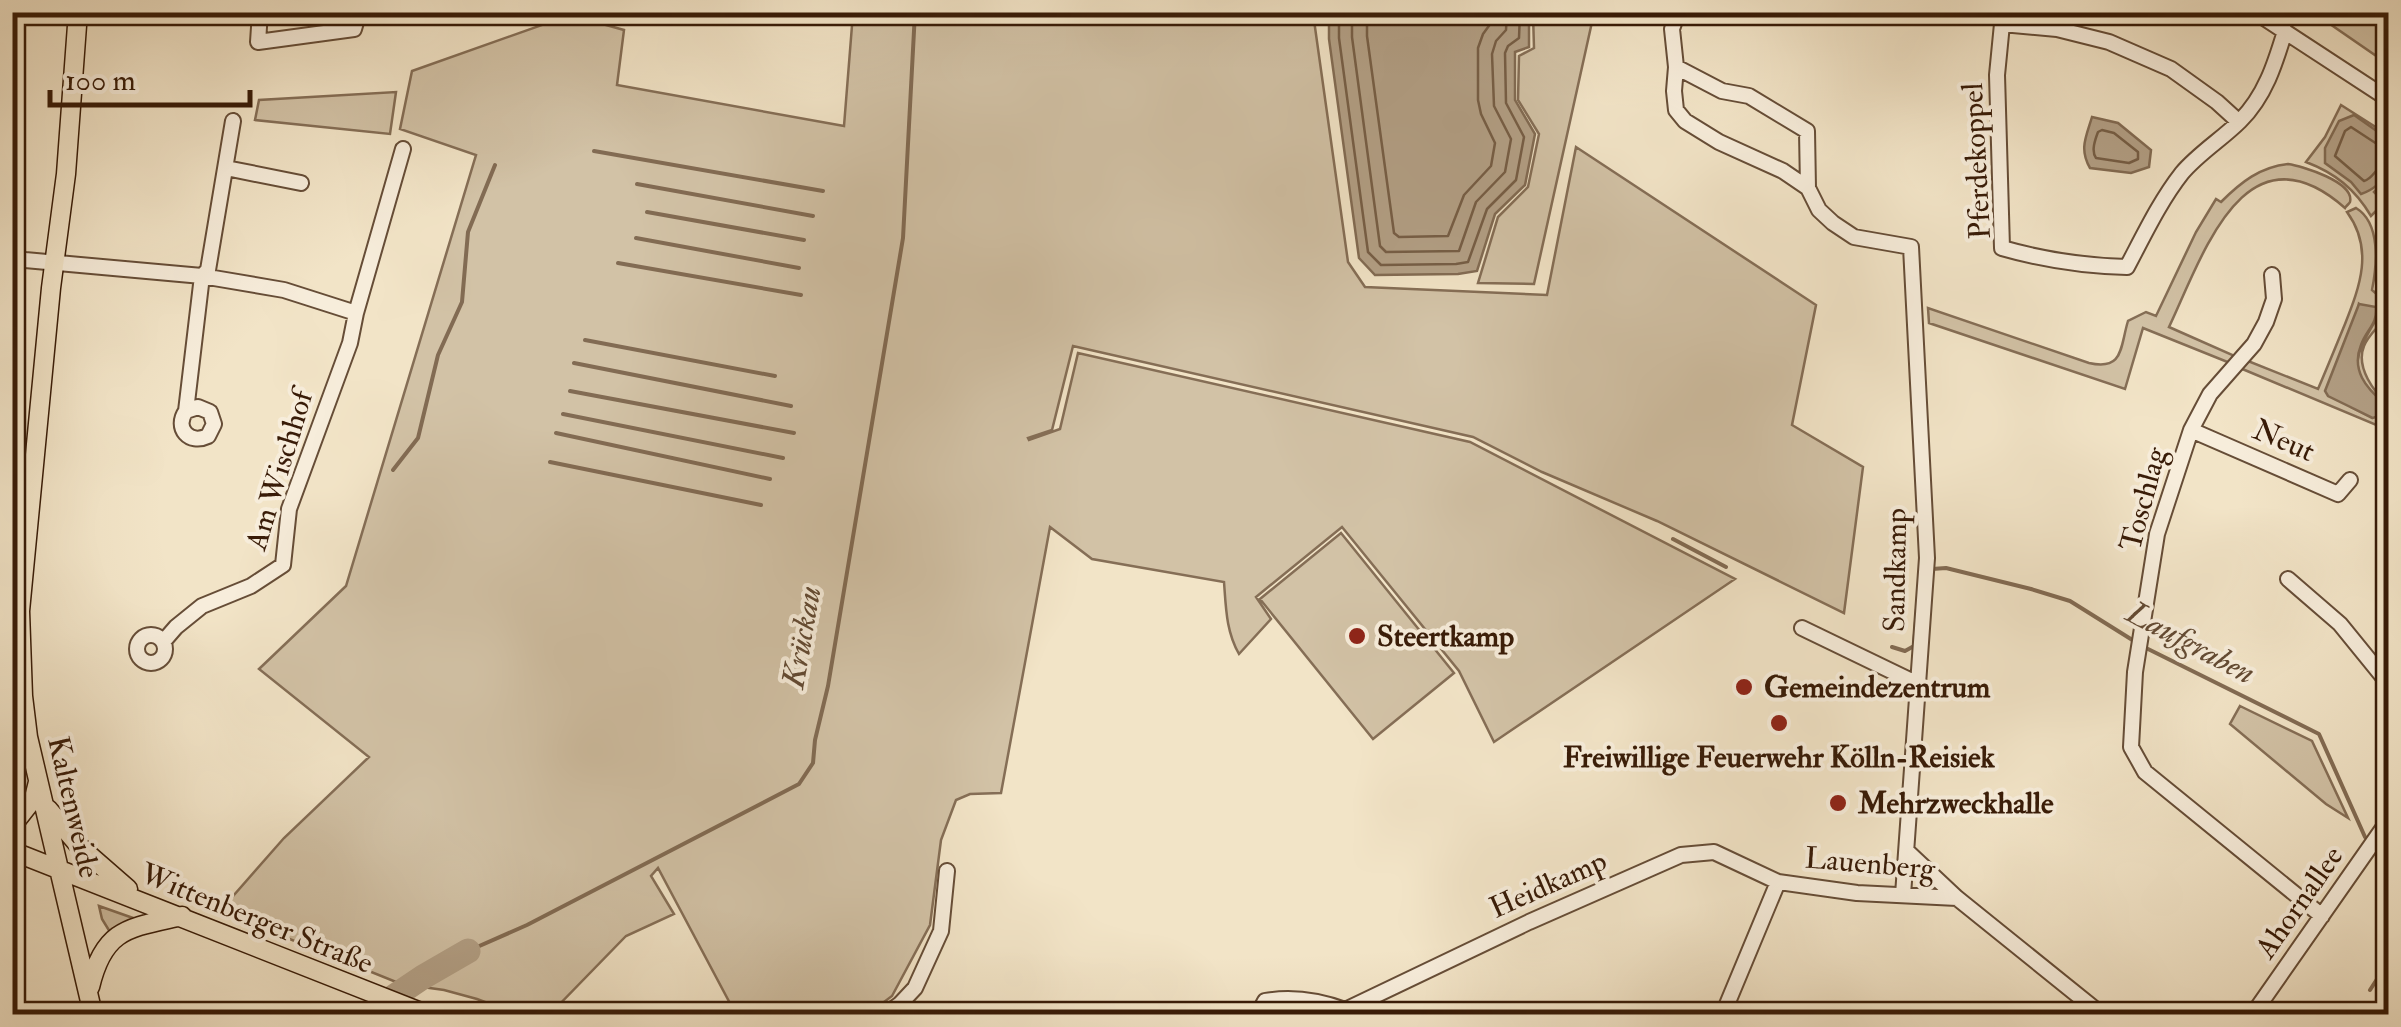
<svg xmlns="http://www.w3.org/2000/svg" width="2401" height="1027" viewBox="0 0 2401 1027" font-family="'IM FELL Double Pica',serif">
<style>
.green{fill:#d2c2a6;stroke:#856e56;stroke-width:2.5;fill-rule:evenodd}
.water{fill:#b3a086;stroke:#826b53;stroke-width:2.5}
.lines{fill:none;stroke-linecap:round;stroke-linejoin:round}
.shore{stroke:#765e46;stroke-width:2.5}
.stream{stroke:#826b53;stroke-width:4}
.river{stroke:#b3a086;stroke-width:25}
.minor-casing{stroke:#664d37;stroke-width:18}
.major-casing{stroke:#381b07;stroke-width:21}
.minor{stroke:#f7eddb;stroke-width:14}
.major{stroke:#f2e4c7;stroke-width:18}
.poi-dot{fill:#8f2418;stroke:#f7eddb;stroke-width:4}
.labels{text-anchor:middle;stroke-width:8;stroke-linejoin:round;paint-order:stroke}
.street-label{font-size:30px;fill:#381b07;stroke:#f7eddb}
.poi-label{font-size:30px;font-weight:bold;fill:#381b07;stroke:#f7eddb;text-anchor:start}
.water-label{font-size:32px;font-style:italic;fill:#634a33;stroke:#f7eddb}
</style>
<rect width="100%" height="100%" fill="#f2e4c7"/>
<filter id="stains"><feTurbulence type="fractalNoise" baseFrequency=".002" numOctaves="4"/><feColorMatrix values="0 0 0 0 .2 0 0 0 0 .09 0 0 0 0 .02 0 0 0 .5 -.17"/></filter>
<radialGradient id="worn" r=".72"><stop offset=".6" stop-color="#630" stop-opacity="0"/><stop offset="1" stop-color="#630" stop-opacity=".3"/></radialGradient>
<!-- green -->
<path class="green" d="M853 13H1313L1348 262 1365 287 1547 295 1576 147 1816 305 1792 425 1863 467 1844 613 1657 521 1542 472 1473 437 1073 346 1052 430 1028 438 1029 440 1060 429 1078 353 1470 442 1735 579 1494 742 1459 671 1342 527 1256 597 1271 619 1239 654C1226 631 1226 608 1224 582L1092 559 1050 527 1001 793 970 794 956 800 941 840 930 925 892 996 868 1014H739L732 1007 658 868 651 876 674 914 626 936 550 1014H517L477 999 444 990 401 984 220 911 284 838 369 757 259 669 346 586 476 155 400 129 412 71 570 15 624 30 617 85 844 126Z
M1531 13H1594L1534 284 1478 283 1498 217 1528 187 1539 134 1518 100 1519 56 1534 48 1533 14Z
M2314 13H2388V64Z
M396 92 390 134 255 120 259 100Z
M2341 105 2388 135V177L2374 192 2381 199 2379 208 2371 216C2355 189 2335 173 2306 162L2325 137Z
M2288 164C2302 166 2355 182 2350 202 2349 204 2346 206 2345 208 2245 120 2203 255 2169 327L2237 357 2230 363 2143 328 2125 389 1929 323 1928 308 2089 363C2124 371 2120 347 2128 321L2146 312 2156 316 2196 232 2216 199 2221 202C2241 182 2260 167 2288 164Z
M2356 208C2381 223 2377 265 2372 290L2388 304C2388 323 2371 329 2364 346 2355 368 2375 392 2388 406V434L2379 426 2240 368 2248 361 2318 389C2327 368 2336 346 2345 324 2360 286 2374 249 2347 212ZM2359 304 2377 318C2354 356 2346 372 2384 403L2372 418 2351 407Z
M1341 533 1454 673 1373 739 1260 599Z
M2240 706 2312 741 2348 818 2326 804 2230 724Z
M99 906 133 918V920L110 932 102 919Z"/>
<!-- water -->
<path class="water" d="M1333 12H1524L1529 16V47L1515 52V100L1535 134 1525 185 1495 214 1477 271 1458 274 1375 275 1359 258 1329 39V15Z
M2354 115 2388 139C2389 165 2388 185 2361 194L2351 182 2325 163V148L2339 121Z
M2092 117 2118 123 2151 150 2149 167 2131 173 2090 168C2079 149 2086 137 2092 117Z
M2359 304 2376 307C2378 324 2366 330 2361 345 2351 370 2366 388 2384 403V414L2373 418 2328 396 2325 391Z"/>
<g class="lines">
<!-- shore -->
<path class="shore" d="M1339 12V38L1368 252 1381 265 1456 264 1468 262 1487 209 1516 180 1524 137 1506 103 1505 53 1508 46 1519 38 1520 12
M1352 12V37L1380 246 1386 252 1459 251 1476 202 1505 172 1511 139 1494 106 1492 54 1496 41 1506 30 1507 12
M1367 12V36L1394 233 1399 237 1448 236 1464 195 1491 166 1495 143 1481 114 1478 100V48L1483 34 1491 23 1492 12
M2102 130 2114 133 2138 152V159L2129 163 2096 158C2091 151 2095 140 2098 132Z
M2388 147 2380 146 2351 127 2345 131 2335 156 2364 181C2375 178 2375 165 2388 165"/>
<!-- stream -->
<path class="stream" d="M594 151 823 191
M637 184 813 216
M647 212 804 240
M636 238 799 268
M618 263 801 295
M585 340 775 376
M574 363 791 406
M570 391 794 433
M563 414 783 458
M556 433 770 479
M550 462 761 505
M393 470 418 438 438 355 462 302 468 232 495 165
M1673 539 1726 567
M1932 569 1946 568 2031 589 2070 601 2134 641
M2142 646 2319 734 2365 837
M1892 647 1905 651 1914 646 1920 571
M2378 871 2388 878
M468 951 527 925 799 784 813 763 815 740 828 686 903 238 915 12
M2370 990 2388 962"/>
<!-- river -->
<path class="river" d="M368 1014 423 977 468 951"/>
<defs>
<path id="minor" d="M260 12 258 42 354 29 359 12
M1678 12 1672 29 1676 67 1674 91 1676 110 1685 121 1719 142 1783 171 1808 188 1819 210 1833 223 1854 237 1911 247 1927 558 1903 895
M2255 12 2388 99
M1676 67 1722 91 1749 96 1807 131 1808 188
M233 121 208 270 202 276 284 290 356 313
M2239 122 2217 102 2171 69 2109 42 2057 29 2002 24 1997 75 2002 248C2044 260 2083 266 2127 267 2144 235 2160 201 2182 173 2199 153 2222 139 2240 121 2265 96 2275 64 2285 31
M226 168 301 183
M12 256 25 260 202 276 186 411C174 428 189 445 208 436L214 424 210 412 198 407 186 411
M2272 275 2274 299 2266 322 2254 344 2210 394 2191 430 2157 534 2135 672 2131 747 2145 772 2322 916
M2191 430 2338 494 2350 480
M2288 579 2340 624 2388 683
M1802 628 1918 684
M137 649a14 14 0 1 1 28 0a14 14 0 1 1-28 0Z
M163 642 176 627 202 606 251 586 283 565 289 509 350 343 356 313 403 149
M1908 852 1957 898 2101 1014
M1345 1010 1529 922 1681 855 1714 852 1778 882 1857 893 1957 898
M886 1014 900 1004 915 988 941 931 947 871
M1258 1014 1265 1001C1293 996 1318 1000 1345 1010
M1723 1014 1778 882
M2253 1014 2388 821"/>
<path id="major" d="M78 12 66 174 51 288 20 611 23 696 28 737 93 1014
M48 809 81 848 128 889
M12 826 34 798 38 782
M12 851 426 1014
M90 987C104 928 129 928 182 916"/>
</defs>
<!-- minor casing -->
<use href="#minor" class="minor-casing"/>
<!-- major casing -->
<use href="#major" class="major-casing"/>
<!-- minor -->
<use href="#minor" class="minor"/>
<!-- major -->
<use href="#major" class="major"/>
</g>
<!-- markers -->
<g class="poi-dot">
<circle cx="1357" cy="636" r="10"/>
<circle cx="1744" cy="687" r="10"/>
<circle cx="1779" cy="723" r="10"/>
<circle cx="1838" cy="803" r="10"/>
</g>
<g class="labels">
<!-- street labels -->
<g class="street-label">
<text transform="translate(1976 161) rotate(-93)" y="10">Pferdekoppel</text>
<text transform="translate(2284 440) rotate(23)" y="10">Neut</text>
<text transform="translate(279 470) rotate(-73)" y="10">Am Wischhof</text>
<text transform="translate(2143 499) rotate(-75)" y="10">Toschlag</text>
<text transform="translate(1895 570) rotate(-89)" y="10">Sandkamp</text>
<text transform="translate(74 807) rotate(77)" y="10">Kaltenweide</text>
<text transform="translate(1870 863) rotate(5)" y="10">Lauenberg</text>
<text transform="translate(1548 884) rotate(-24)" y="10">Heidkamp</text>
<text transform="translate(2299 902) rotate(-55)" y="10">Ahornallee</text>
<text transform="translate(257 918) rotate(22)" y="10">Wittenberger Straße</text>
</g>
<!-- poi labels -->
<g class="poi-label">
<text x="1377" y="646">Steertkamp</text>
<text x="1764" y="697">Gemeindezentrum</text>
<text x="1779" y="767" text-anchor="middle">Freiwillige Feuerwehr Kölln-Reisiek</text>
<text x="1858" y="813">Mehrzweckhalle</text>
</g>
<!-- water labels -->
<g class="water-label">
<text transform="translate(801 637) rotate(-80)" y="11">Krückau</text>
<text transform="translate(2191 642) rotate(28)" y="11">Laufgraben</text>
</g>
</g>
<!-- margin -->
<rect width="2401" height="1027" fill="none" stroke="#f2e4c7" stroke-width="50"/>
<rect x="15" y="15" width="2371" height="997" fill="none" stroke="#381b07" stroke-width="5"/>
<rect x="25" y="25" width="2351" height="977" fill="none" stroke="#381b07" stroke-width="2.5"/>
<!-- scale -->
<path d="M50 90v15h200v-15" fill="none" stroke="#381b07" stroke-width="5"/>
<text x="65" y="90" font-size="30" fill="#381b07" stroke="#f7eddb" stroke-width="8" paint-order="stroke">100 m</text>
<rect width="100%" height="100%" filter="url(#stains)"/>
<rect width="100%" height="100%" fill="url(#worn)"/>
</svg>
